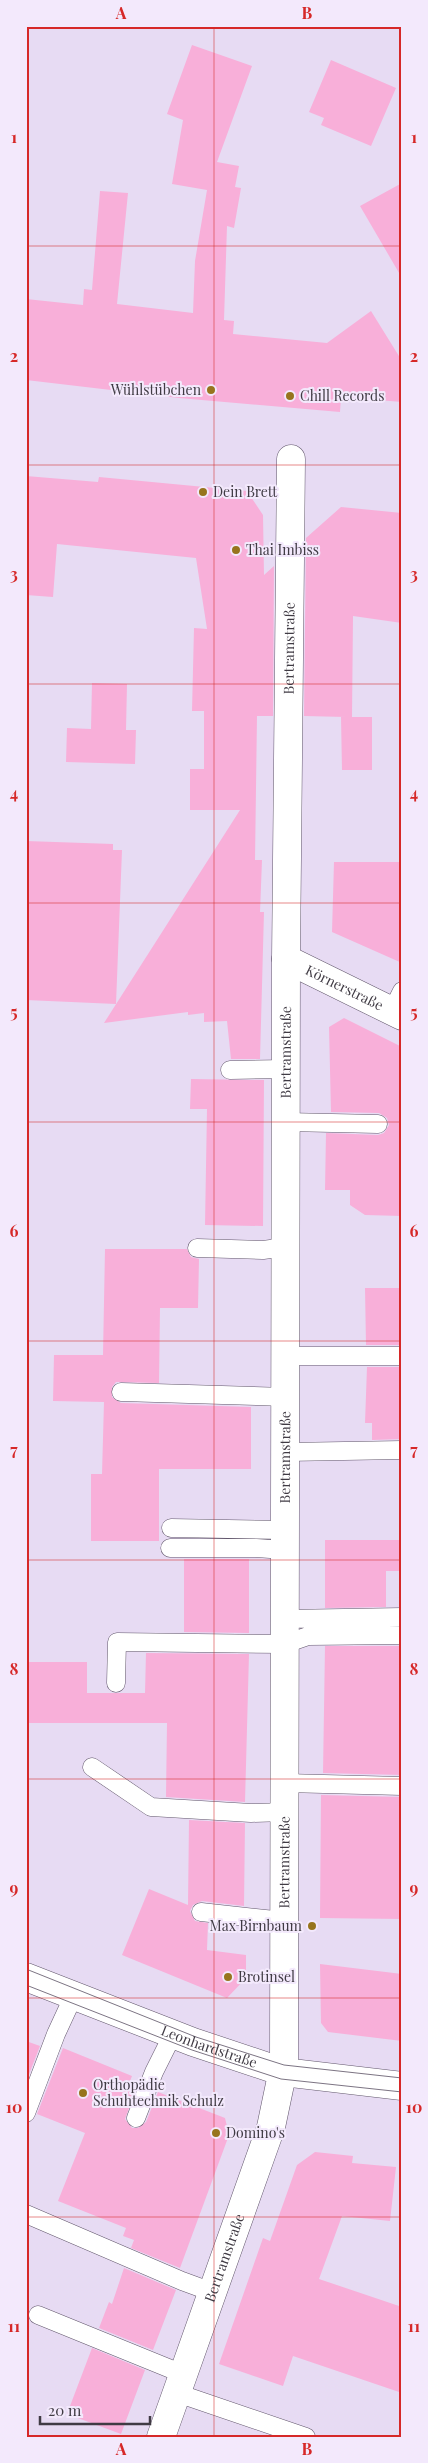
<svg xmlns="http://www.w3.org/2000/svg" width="428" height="2463" viewBox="0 0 428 2463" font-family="'Playfair Display',serif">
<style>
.building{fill:#f8afd9}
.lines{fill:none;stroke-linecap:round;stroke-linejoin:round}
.service-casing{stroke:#62576c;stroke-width:19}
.minor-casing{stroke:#62576c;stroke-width:29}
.tertiary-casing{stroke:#62576c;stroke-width:29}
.service{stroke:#fff;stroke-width:18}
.minor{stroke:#fff;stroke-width:28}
.tertiary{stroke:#fff;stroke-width:28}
.tram{stroke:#7c7483;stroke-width:1}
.grid{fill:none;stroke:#d62828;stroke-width:1;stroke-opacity:0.55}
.poi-dot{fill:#97741d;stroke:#f3e9fc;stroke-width:2}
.labels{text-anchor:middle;stroke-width:4;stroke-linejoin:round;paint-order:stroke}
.poi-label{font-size:14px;fill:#403b44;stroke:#f3e9fc;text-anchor:start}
.street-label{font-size:14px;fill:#403b44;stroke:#f3e9fc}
.neatline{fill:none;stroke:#d62828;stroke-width:2}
.grid-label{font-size:16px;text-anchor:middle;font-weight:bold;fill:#d62828}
</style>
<rect width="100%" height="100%" fill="#e7dbf3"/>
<!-- building -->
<path class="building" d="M192 45 252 66 217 162 239 166 235 187 241 188 234 228 227 226 224 320 234 321 233 334 327 343 371 311 402 361V402L341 397 340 412 179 398 26 380V299L83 305 84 289 92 290 100 191 128 193 117 304 193 313 195 261 207 190 172 184 183 120 167 114Z
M331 60 396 88 371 146 321 125 324 118 309 112Z
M402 183V278L360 206Z
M26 476 98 482 99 477 247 491 263 515 264 575 274 566 273 716H257L255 860H262L260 912H264L260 1059H231L227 1021 204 1022V1013L188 1015V1012L104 1023 240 810H190V769H204V711H192L194 628 207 629 196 558 57 544 53 597 26 595Z
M341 507 402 513V623L353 616 352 717H372V770H342L341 717H346L304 716 306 538Z
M92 683 127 684 126 730H136L135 764 66 762 67 728 91 729Z
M26 841 113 844V850H122L116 1004 26 1000Z
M334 862H402V963L332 932Z
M344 1018 402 1047V1216L365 1215 350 1205V1190H325L326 1133 378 1135 384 1133 389 1125 387 1118 379 1113 331 1112 329 1027Z
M191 1079 264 1080 263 1226 205 1225 207 1109H190Z
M105 1249H187L191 1257 199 1259 198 1308H160L159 1383 116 1382 112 1387V1397L121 1403 251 1407V1469H159V1541H91V1474H102L104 1402 53 1401 54 1355H103Z
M365 1288H402V1345H366Z
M367 1367H402V1439L372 1440V1423H365Z
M325 1540H402V1571H386V1607L325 1608Z
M184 1559H249V1633L184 1632Z
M325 1646H402V1775L323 1773Z
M146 1653 249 1654 245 1802 166 1797 167 1723H26V1662H87V1693H145Z
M321 1795 402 1797V1919L320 1918Z
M189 1820 245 1823 244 1906 202 1901 193 1905 190 1911 195 1921 208 1923 207 1950 246 1955V1978L227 1998 122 1955 149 1889 188 1905Z
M320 1964 402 1974V2041L328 2032 321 2023Z
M26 2041 40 2046 26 2082Z
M63 2048 132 2076 130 2081 138 2084 125 2119 132 2128H138L146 2122 158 2092 225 2118 229 2135 180 2268 131 2248 134 2240 123 2236 126 2228 58 2201 85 2133 37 2114Z
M315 2152 353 2156 352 2163 396 2167 390 2221 342 2216 319 2279 402 2307V2393L293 2356 283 2386 219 2364 263 2238 270 2241 297 2165Z
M124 2268 176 2290 153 2350 99 2328 109 2302 112 2304Z
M92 2348 145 2370 121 2434 67 2414Z"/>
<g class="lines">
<defs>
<path id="service" d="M392 1011 402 991
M230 1070 286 1069
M286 1122 378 1124
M197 1248 263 1250 286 1247
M286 1356H402
M121 1392 286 1397
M286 1452 402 1450
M171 1528 285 1530
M170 1548H256L285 1550
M285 1619 402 1617
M116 1683 117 1642 285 1644 308 1636 402 1635
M92 1767 151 1807 251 1813 285 1812
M285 1783 402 1786
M201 1912 284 1921
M26 2113 56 2034 74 1995
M136 2118 154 2072 173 2034
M26 2214 182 2281 212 2292
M38 2315 183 2374
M177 2393 306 2437"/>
<g id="minor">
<path id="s1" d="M286 959 402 1016"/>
<path id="s2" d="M161 2437 271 2127 284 2065 286 959 291 459"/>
</g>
<g id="tertiary">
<path id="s3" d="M26 1977 193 2042 283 2072 402 2086"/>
</g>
</defs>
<!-- service casing -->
<use href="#service" class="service-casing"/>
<!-- minor casing -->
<use href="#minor" class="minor-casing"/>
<!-- tertiary casing -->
<use href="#tertiary" class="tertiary-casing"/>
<!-- service -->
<use href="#service" class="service"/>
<!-- minor -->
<use href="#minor" class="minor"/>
<!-- tertiary -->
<use href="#tertiary" class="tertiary"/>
<!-- tram -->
<path class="tram" d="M26 1969 196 2037 284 2065 402 2078
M26 1985 192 2050 281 2079 402 2092"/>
</g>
<!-- grid -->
<path class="grid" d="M214 26V2437M26 246H402M26 465H402M26 684H402M26 903H402M26 1122H402M26 1341H402M26 1560H402M26 1779H402M26 1998H402M26 2217H402"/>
<!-- markers -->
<g class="poi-dot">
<circle cx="211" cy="390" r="5"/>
<circle cx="290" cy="396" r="5"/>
<circle cx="203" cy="492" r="5"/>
<circle cx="236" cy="550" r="5"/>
<circle cx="312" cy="1926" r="5"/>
<circle cx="228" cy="1977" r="5"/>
<circle cx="83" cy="2093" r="5"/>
<circle cx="216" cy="2133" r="5"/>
</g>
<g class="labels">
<!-- poi labels -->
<g class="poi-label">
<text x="201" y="395" text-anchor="end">Wühlstübchen</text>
<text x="300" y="401">Chill Records</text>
<text x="213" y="497">Dein Brett</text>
<text x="246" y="555">Thai Imbiss</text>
<text x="302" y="1931" text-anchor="end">Max Birnbaum</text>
<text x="238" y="1982">Brotinsel</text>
<text x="93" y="2090">Orthopädie<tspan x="93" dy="16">Schuhtechnik Schulz</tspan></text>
<text x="226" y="2138">Domino's</text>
</g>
<!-- street labels -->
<g class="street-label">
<text dy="5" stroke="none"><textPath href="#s2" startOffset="1809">Bertramstraße</textPath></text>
<text dy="5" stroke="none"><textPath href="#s1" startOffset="65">Körnerstraße</textPath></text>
<text dy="5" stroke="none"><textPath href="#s2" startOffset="1405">Bertramstraße</textPath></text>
<text dy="5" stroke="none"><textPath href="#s2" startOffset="1000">Bertramstraße</textPath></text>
<text dy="5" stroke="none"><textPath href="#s2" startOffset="595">Bertramstraße</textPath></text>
<text dy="5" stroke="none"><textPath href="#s3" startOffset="196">Leonhardstraße</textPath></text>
<text dy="5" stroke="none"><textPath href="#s2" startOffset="190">Bertramstraße</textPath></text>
</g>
</g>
<!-- border -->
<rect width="428" height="2463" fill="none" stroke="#f3e9fc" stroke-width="55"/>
<!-- scale -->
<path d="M40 2416v8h110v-8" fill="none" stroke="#403b44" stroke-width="2.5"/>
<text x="48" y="2416" font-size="15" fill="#403b44" stroke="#f3e9fc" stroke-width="4" paint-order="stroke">20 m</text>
<rect x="28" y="28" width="372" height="2408" class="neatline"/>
<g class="grid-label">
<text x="121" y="19">A</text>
<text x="307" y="19">B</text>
<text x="14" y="143">1</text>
<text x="414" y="143">1</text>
<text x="14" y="362">2</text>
<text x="414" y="362">2</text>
<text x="14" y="580">3</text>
<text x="414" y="580">3</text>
<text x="14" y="799">4</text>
<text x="414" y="799">4</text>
<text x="14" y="1018">5</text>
<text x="414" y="1018">5</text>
<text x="14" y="1237">6</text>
<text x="414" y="1237">6</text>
<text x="14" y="1456">7</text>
<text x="414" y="1456">7</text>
<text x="14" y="1675">8</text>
<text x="414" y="1675">8</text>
<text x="14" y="1894">9</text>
<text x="414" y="1894">9</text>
<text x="14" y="2113">10</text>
<text x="414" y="2113">10</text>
<text x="14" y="2332">11</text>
<text x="414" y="2332">11</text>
<text x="121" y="2455">A</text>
<text x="307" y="2455">B</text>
</g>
</svg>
